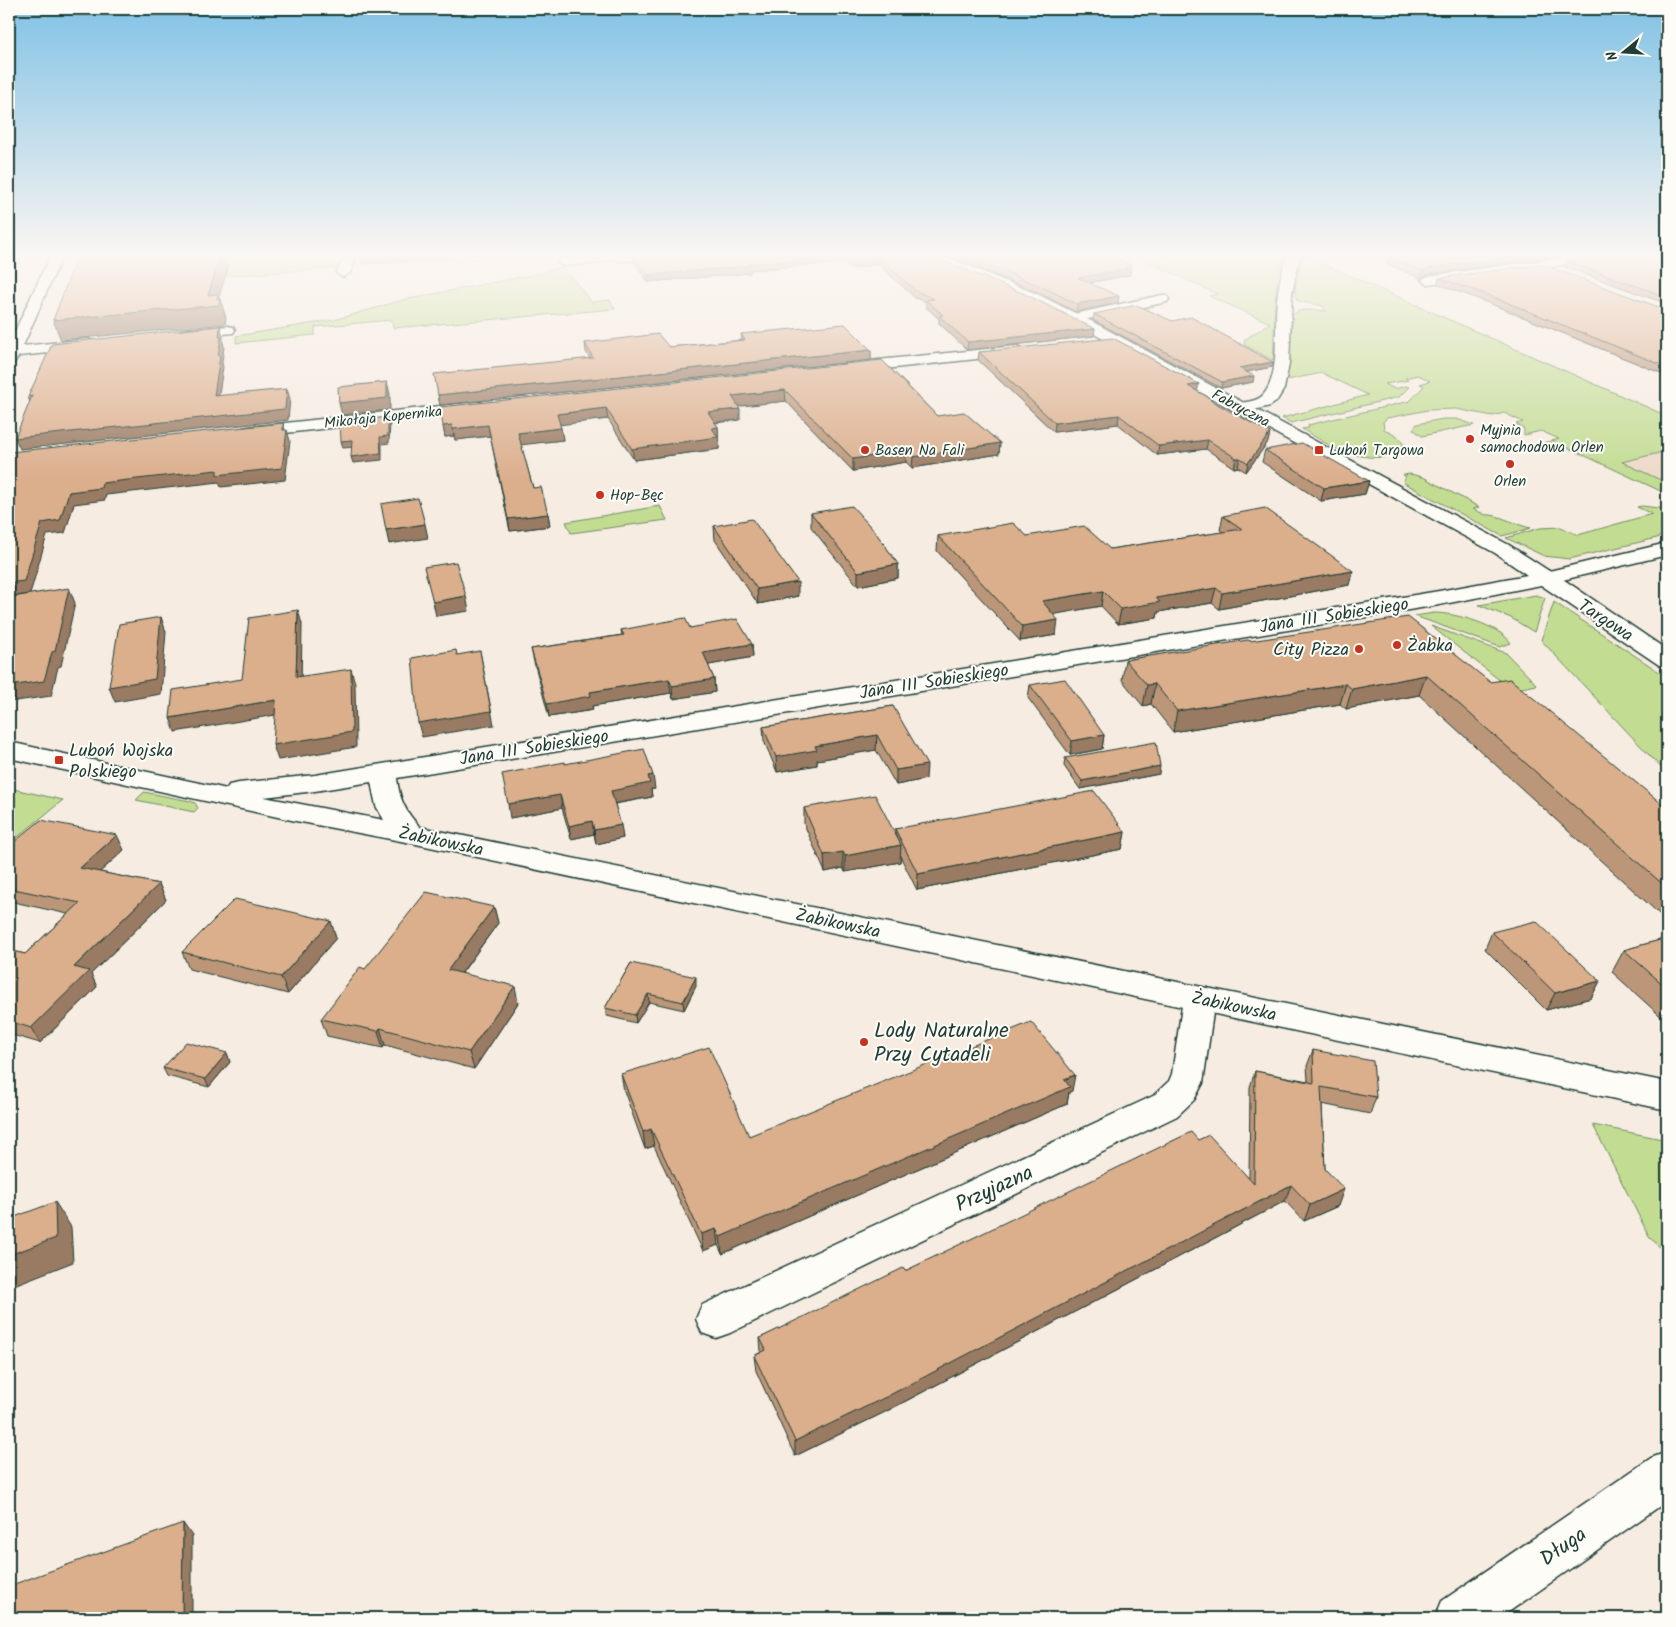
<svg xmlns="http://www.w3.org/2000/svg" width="1676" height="1627" viewBox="0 0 1676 1627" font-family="Kalam,sans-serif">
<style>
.built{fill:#eed9c8}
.green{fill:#c2dc92;stroke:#708c63}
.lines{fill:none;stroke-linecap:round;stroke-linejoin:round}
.street-casing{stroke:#1f3d34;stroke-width:3}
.secondary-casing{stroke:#1f3d34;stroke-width:3}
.street{fill:#fdfcf7;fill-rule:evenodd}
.secondary{fill:#fdfcf7;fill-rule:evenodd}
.wall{fill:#bc9678;stroke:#1f3d34}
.shaded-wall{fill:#997a62;stroke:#1f3d34}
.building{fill:#dbae8c;stroke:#1f3d34}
.poi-dot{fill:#c8321e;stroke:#fdfcf7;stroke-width:2}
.labels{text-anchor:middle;stroke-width:4;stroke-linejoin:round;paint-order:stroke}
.far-street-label{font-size:15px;fill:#1f3d34;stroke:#fdfcf7}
.far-poi-label{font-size:15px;fill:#1f3d34;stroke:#fdfcf7;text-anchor:start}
.street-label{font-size:18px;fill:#1f3d34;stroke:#fdfcf7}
.poi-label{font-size:18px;fill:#1f3d34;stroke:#fdfcf7;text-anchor:start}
.near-poi-label{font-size:21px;fill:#1f3d34;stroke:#fdfcf7;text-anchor:start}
.near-street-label{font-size:21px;fill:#1f3d34;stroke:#fdfcf7}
</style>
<rect width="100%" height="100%" fill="#f6ece2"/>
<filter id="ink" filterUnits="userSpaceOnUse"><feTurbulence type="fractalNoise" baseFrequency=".02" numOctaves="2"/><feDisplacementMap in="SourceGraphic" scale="10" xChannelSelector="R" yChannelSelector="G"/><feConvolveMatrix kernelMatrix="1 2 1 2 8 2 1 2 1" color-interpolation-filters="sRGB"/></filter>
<g filter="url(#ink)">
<!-- built -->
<path class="built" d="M1667 451V483L1621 462Z"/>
<!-- green -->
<path class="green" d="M210 254H323L338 268 226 276 228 268Z
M447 254H594L576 259 569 256 522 258 521 255 455 261V259L446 260Z
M1165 254H1284C1272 284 1275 327 1273 360L1245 345 1244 340 1270 323 1209 296 1217 294 1144 260 1169 256Z
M1303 255 1667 416V442L1661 444 1667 447V451L1622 462 1667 483V494L1564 446 1543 443 1559 439 1541 431 1524 435V429L1516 424 1523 422 1504 413 1493 416 1456 409 1428 410 1387 418 1383 422 1384 429 1399 438 1404 445C1394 464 1361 457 1345 452 1330 447 1316 437 1302 429L1309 428 1308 425 1410 401 1424 386 1420 384 1430 381 1418 375 1405 378 1409 380 1385 384 1395 389 1406 386 1409 387 1399 397 1291 423 1282 418 1368 395 1322 373 1287 380 1292 315C1300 307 1316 311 1326 311L1323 306 1298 301 1295 296 1296 279Z
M563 266 591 302 610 300 615 309 393 328 392 320 315 327V335L236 343V336L334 320 403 300 541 273Z
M1443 419H1457L1474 425 1422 436 1413 429 1417 424Z
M1410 474 1423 477 1479 507 1473 509 1486 515C1496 513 1518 526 1531 528L1502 536 1404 483 1403 480 1406 477 1403 475Z
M660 506 667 520 571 533 566 522Z
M1642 506 1667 509V533L1657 538 1569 559 1544 556 1506 538 1540 528 1561 527 1578 535 1652 514 1637 507Z
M1536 595 1545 598 1534 632 1511 618 1479 605Z
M1554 602 1667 677V774L1541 640Z
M1434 613C1455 613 1499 625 1511 643L1500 647 1415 616Z
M1431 626 1506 653 1537 685 1512 690Z
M9 788 63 800 9 844Z
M144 792 190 801 195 803 198 808 194 812 136 800Z
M1593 1125 1667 1140V1255L1649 1236Z"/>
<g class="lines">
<defs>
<path id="street" d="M51 254H63L23 346 88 339 93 341 96 344 93 347 88 349 19 356 14 363 9 365V344Z
M346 254H358L350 273 343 277 336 273Z
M598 254H668L662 258 623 261 613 259 598 263 563 266 557 262 563 258Z
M1288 254H1300L1292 293 1289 364 1284 389 1276 402 1270 406 1241 413 1235 412 1233 408 1235 404C1244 402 1258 402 1264 394 1281 374 1274 325 1277 299 1279 284 1282 268 1288 254Z
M1588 254H1620L1614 258 1428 284 1421 280 1428 276Z
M1162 295 1167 296 1169 299 1167 302 1074 322 1069 321 1067 318 1069 315 1074 314Z
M228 326 233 327 235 330 233 333 186 338 181 337 179 334 181 331 186 330Z
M1017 346 1022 348 1025 351 1022 354 848 373 842 371 840 368 842 365 848 363Z
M477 402 483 403 485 407 483 411 249 437 243 436 240 432 243 428 249 427Z
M1546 572 1554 573 1667 650V667L1659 665 1538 583 1535 578 1538 573Z
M1199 987 1210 991 1215 999 1203 1083 1194 1100 1177 1116 730 1333 716 1338 702 1333 696 1319 702 1305 1153 1096 1169 1081 1172 1074 1183 999 1188 991Z
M1667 1452V1501L1500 1618H1435L1442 1601 1651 1458Z"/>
<path id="secondary" d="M922 254H939L1037 294 1093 322 1509 545 1549 571 1667 543V555L1546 584 1439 605 397 778C399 798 405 812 420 827L1667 1082V1110L411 843 296 821 9 758V742L227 789 229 785 239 783 315 775 1439 591 1527 575 1495 553 1083 328 1027 300 924 257ZM371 782 376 806 384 820 264 797 315 791Z"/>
</defs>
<!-- street casing -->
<use href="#street" class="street-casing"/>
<!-- secondary casing -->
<use href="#secondary" class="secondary-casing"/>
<!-- street -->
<use href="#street" class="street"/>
<!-- secondary -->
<use href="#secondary" class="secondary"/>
</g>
<!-- wall -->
<path class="wall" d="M360 254H447L446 260 362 264Z
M927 254 1094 336 967 350 939 323V319L926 307V302L915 298 878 264 853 269 839 263 750 270V273L648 282 634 262 633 255Z
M944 254H1103L1131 265 1130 275 1089 283 1119 296 1118 303 1076 312 1038 292Z
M1370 254H1576L1428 274 1421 278 1387 264V261Z
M1667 256V304L1565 267 1567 261Z
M1439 278 1667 310V373L1663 374 1491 304 1438 284Z
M1094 314 1172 321 1273 362 1272 367 1246 372 1253 382 1221 388 1093 320Z
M741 334 871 350V360L440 405 438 395 590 358 586 352 585 343 669 347 742 340Z
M979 352 1197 391 1213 402 1270 433 1268 442 1246 472 1238 467 1234 468 1206 449 1157 455 1118 424 1054 432 978 360Z
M882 360 937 416 1000 443 999 454 912 468 906 462 853 471 786 401 738 406 740 420 715 423 718 427 719 449 634 460 608 419 560 424 563 440 521 444 533 488 548 514 550 526 510 531 490 436 455 440 454 436 445 437 443 426Z
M1265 450 1369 481 1365 494 1321 501 1262 462Z
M811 513 898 564V578L858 586 811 527Z
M1223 516 1349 585 1219 609 1212 603 1158 612 1157 618 1118 624 1101 606 1053 614 1056 635 1020 641 937 551 938 536H1027L1110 549 1223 532 1220 530Z
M714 526 798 596 758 604 715 540Z
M690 628 752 644 753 657 708 665 714 679 715 692 673 699 671 693 592 706 593 710 549 717 534 662 531 649 622 635 621 630Z
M1250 641 1490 682 1667 808V921L1419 695 1346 709 1340 704 1173 732 1151 704 1143 706 1122 680 1125 660Z
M1030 685 1104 735 1102 749 1070 755 1028 698Z
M893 706 926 779 896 785 876 750 817 760V765L777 772 764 741 763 727Z
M1065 758 1159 774 1080 789 1064 766Z
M565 764 655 789H651L652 797 615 804 623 838 596 844 594 834 571 839 562 808 510 818Z
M804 808 895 834V829L1125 832 1122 849 917 890 900 856V862L845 872 843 868 825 872 804 824Z
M9 846 124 850 100 872 159 884 166 900 91 974 97 987 40 1043 9 1034V950L25 954 68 914 9 901Z
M494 907 498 923 462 973 518 1003 474 1069 385 1045 383 1048 327 1036 321 1019 365 969Z
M1492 932 1600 981 1591 998 1546 1010 1485 949Z
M336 938 288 994 189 969 182 952Z
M1667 938V1022L1612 972 1624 950Z
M631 963 696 986 684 1010 649 1002 636 1023 607 1016 605 1008Z
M1313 1050 1376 1097 1370 1114 1322 1104 1325 1169 1338 1206 1304 1221 1285 1201 885 1412 795 1456 756 1371 754 1356 761 1352 760 1338 905 1271 1198 1140 1249 1178 1250 1087 1255 1071 1308 1081 1307 1066Z
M227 1053 230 1062 209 1087 167 1076 163 1068Z
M621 1074 749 1136 1072 1091 1069 1092 1067 1104 722 1254 718 1245 703 1251 654 1146 645 1149 624 1091Z"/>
<!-- shaded-wall -->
<path class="shaded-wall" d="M221 254H224L228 268 219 297 220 301V299L226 318 225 324 61 340 53 320 208 295Z
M1533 254H1576L1428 274 1421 278 1423 271 1429 268Z
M839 256V263L750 270V273L648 282V275L748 264Z
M879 258 878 264 853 269V263Z
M1131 265 1130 275 1077 285 1078 278Z
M1119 296 1118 303 1076 312 1077 304Z
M220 326 223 336V342L224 347 222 362 223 367 217 407 214 396Z
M1095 329 1094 336 967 350 968 342Z
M871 350V360L440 405 438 395Z
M1273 362 1272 367 1237 374 1239 368Z
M1666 367H1667V373L1663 374Z
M1254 376 1253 382 1221 388 1222 382Z
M387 382 390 394V410L342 415 339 403Z
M1199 384 1197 392 1188 386Z
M287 389 290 399 288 420 20 449 15 438Z
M785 390 786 401 733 407 732 396Z
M32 396V408L28 397Z
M606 408 608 419 558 425 557 414Z
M740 409V420L708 423V412Z
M1119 415 1118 424 1054 432 1055 423Z
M388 417 390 423 389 443 382 444V460L353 463 351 457 380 437Z
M283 423 286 434 287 430 290 441 285 480 221 487 219 482 106 495 105 500 74 504 65 533 47 535 30 594 9 597V583L42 523 69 492 283 430Z
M452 425 454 436 445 437 443 426Z
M488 425 490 436 455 440 453 429Z
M718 427 719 449 634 460 632 449 712 428Z
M561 428 563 440 520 445 518 433Z
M1270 433 1268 442 1246 472 1248 463Z
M352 440 354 447 343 448 341 441Z
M1208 440 1206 449 1157 455 1159 446Z
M1000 443 999 454 912 468 913 457Z
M906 451V462L853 471V459Z
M1236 458H1240L1238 467 1234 468Z
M1369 481 1365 494 1321 501 1324 488Z
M548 514 550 526 510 531 508 519Z
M425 524 428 538 389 544 386 530Z
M898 564V578L858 586V572Z
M1353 571 1349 585 1219 609 1222 593Z
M798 582V596L758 604 757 589Z
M69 588 75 603 61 666 58 667 51 696 9 702V686Z
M1216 588 1212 603 1158 612 1157 618 1118 624 1121 609 1156 598Z
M1103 591 1101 606 1040 617 1042 601Z
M466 596 469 611 436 616 433 602Z
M298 610 302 624 301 691 296 677Z
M161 617 166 632 161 694 115 702 109 687Z
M1058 620 1056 635 1020 641 1022 626Z
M752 644 753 657 704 666 703 652Z
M480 651 494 725 422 737 418 723Z
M351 669 355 683 356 747 278 760 273 745Z
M1426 675 1419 695 1346 709 1352 689Z
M669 679 671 693 592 706 593 710 549 717 547 704 590 692Z
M714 679 715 692 673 699 672 686Z
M1155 684 1151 704 1143 706 1147 685Z
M1346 684 1340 704 1173 732 1177 711Z
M276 700 281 714 175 732 170 718Z
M877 735 876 750 817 760V765L777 772 776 757 815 746Z
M1104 735 1102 749 1070 755 1072 741Z
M927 765 926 779 896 785V770Z
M1160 766 1159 774 1080 789 1082 781Z
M653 775 655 789H651L652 797 613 804 611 791 648 776Z
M560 795 562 808 510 818 508 804Z
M592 821 594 834 571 839 569 826Z
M621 825 623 838 596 844 594 830Z
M1125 832 1122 849 917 890 918 874Z
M117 835 124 850 88 883 80 868Z
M901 845 900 862 845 872V856Z
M843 852V868L825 872 824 855Z
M159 884 166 900 91 974 97 987 40 1043 31 1028 74 967Z
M494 907 498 923 452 986 448 970Z
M331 921 336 938 288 994 281 977Z
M696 977V986L684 1010 683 1002Z
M1600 981 1591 998 1546 1010 1555 993Z
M515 986 518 1003 474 1069 469 1052Z
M648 994 649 1002 636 1023 635 1015Z
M380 1028 385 1045 383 1048 378 1031Z
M227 1053 230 1062 209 1087 205 1079Z
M1075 1075 1072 1091 1069 1092 1067 1104 722 1254 720 1237Z
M651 1129 654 1146 645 1149 643 1132Z
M1291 1185 1285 1201 885 1412 795 1456V1441Z
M1344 1189 1338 1206 1304 1221 1310 1205Z
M55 1202 71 1227 73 1262 9 1287V1255Z
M716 1229 718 1245 703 1251 701 1234Z
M183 1523 192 1536V1618H182Z"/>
<!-- building -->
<path class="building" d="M81 254H221L208 295 218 294 217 299H220L219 305 53 320 73 268Z
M655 254H927L1027 295 1095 329 968 342 939 316 943 315 926 300 934 299 916 291 879 258 853 263 839 256 748 264 750 266 648 275 633 255Z
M960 254H1103L1131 265 1126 266 1131 268 1078 278 1119 296 1077 304 1038 285Z
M1386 254H1533L1429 268 1423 271 1388 258 1393 257Z
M1616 254H1661L1667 256V297L1567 261Z
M1541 264 1667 310V367L1493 297 1439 278Z
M1137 305 1172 321 1191 317 1273 362 1239 368 1254 376 1222 382 1094 314Z
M845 324 871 350 438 395 434 374 593 358 585 343 658 334 669 347 745 340 741 334Z
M220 326 219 337H221L218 356H220L214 396 287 389 285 409 15 438 32 396 28 397 52 344Z
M1113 338 1199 384 1188 386 1213 400H1210L1270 433 1248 463 1240 458H1236L1208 440 1159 446 1119 415 1055 423 979 352Z
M882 360 937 416 964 412 1000 443 913 457 906 451 853 459 785 390 732 396 740 409 708 412 718 427 712 428 718 437 632 449 606 408 557 414 561 428 518 433 533 488 541 487 548 514 508 519 488 425 453 429 452 425 443 426 440 407Z
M387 382V398L339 403 338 387Z
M388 417V436L380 437 381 453 351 457 352 440 341 441 340 422Z
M283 423V430H287L282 468 217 475V470L102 483 101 488 69 492 60 520 42 523 24 581 9 583V454L10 452Z
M1302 443 1369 481 1324 488 1265 450Z
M418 498 425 524 386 530 381 504Z
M852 506 876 533 898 564 858 572 811 513Z
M1265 508 1353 571 1222 593 1216 588 1156 598 1160 602 1121 609 1103 591 1042 601 1058 620 1022 626 938 536 1013 523 1027 536 1084 526 1110 549 1242 529 1223 516Z
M752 519 798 582 757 589 714 526Z
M456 562 466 596 433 602 424 567Z
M69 588 55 651 52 652 44 681 9 686V608L12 597Z
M298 610 296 677 351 669 352 732 273 745 276 700 170 718 173 690 242 679 249 618Z
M161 617 155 679 109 687 119 624Z
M1408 617 1490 682 1510 679 1667 808V888L1426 675 1352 689 1346 684 1177 711 1155 684 1147 685 1125 660 1248 640 1250 641Z
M685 618 690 628 737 619 752 644 703 652 714 679 672 686 669 679 590 692 591 696 547 704 531 649 624 635 621 630Z
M456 650 457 655 480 651 491 711 418 723 412 658Z
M1065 679 1104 735 1072 741 1030 685Z
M893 706 927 765 896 770 877 735 815 746 817 750 776 757 763 727Z
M1156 742 1160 766 1082 781 1065 758Z
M644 749 653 775 648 776 650 783 611 791 621 825 594 830 592 821 569 826 560 795 508 804 502 774 565 762V764Z
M1094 791 1125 832 918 874 895 829Z
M875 795 901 845 845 856 843 852 824 855 804 808Z
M41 820 117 835 80 868 159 884 74 967 89 971 31 1028 9 1021V950L25 954 80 903 9 888V846Z
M426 892 494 907 448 970 515 986 469 1052 380 1028 378 1031 321 1019 360 967 365 969Z
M235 899 331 921 281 977 182 952Z
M1536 921 1600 981 1555 993 1492 932Z
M1667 938V988L1624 950Z
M631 963 696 977 683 1002 648 994 635 1015 605 1008Z
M1031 1022 1075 1075 1064 1079 1070 1087 720 1237 716 1229 701 1234 651 1129 643 1132 621 1074 709 1047 749 1136Z
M186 1042 227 1053 205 1079 163 1068Z
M1313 1050 1373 1061 1376 1097 1321 1087 1325 1169 1344 1189 1310 1205 1291 1185 886 1397 795 1441 754 1356 766 1350 760 1338 903 1268 905 1271 1191 1132 1198 1140 1209 1135 1254 1184 1255 1071 1314 1083Z
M55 1202 56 1238 9 1255V1219Z
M183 1523 182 1618H9V1586Z
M1667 1614V1618H1662Z"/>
</g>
<!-- sky -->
<linearGradient id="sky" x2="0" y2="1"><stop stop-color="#81c2e5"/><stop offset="0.53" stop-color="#fbf6f2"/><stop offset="1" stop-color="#fbf6f2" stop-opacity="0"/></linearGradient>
<rect width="1676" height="482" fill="url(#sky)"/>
<!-- markers -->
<g class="poi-dot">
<circle cx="1470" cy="439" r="5"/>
<circle cx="865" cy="450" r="5"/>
<rect x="1314" y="445" width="10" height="10" rx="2.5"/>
<circle cx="1510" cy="464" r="5"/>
<circle cx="600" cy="495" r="5"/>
<circle cx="1397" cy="645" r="5"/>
<circle cx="1359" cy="649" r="5"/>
<rect x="54" y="755" width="10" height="10" rx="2.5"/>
<circle cx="864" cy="1042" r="5"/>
</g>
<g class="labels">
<!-- far-street labels -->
<g class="far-street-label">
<text transform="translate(1241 408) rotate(28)" y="5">Fabryczna</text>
<text transform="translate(383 417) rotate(-6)" y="5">Mikołaja Kopernika</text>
</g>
<!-- far-poi labels -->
<g class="far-poi-label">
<text x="1480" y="435">Myjnia<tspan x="1480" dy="17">samochodowa Orlen</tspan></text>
<text x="875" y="455">Basen Na Fali</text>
<text x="1329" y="455">Luboń Targowa</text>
<text x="1510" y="486" text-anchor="middle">Orlen</text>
<text x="610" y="500">Hop-Bęc</text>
</g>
<!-- street labels -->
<g class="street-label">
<text transform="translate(1334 615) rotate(-9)" y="6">Jana III Sobieskiego</text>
<text transform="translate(1606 620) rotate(33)" y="6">Targowa</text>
<text transform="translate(934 681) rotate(-9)" y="6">Jana III Sobieskiego</text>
<text transform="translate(534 747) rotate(-9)" y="6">Jana III Sobieskiego</text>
<text transform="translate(441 841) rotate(12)" y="6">Żabikowska</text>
<text transform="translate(838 923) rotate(12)" y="6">Żabikowska</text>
<text transform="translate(1234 1006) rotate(12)" y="6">Żabikowska</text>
</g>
<!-- poi labels -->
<g class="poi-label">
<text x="1407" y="651">Żabka</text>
<text x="1349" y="655" text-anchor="end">City Pizza</text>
<text x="69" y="756">Luboń Wojska<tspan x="69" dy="21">Polskiego</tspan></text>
</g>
<!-- near-poi labels -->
<g class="near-poi-label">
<text x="874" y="1037">Lody Naturalne<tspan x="874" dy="24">Przy Cytadeli</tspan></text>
</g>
<!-- near-street labels -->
<g class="near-street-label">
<text transform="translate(994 1188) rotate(-25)" y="7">Przyjazna</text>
<text transform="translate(1563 1546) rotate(-35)" y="7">Długa</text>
</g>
</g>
<!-- margin -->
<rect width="1676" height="1627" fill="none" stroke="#fdfcf7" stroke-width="30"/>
<rect x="15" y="15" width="1646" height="1597" fill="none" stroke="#1f3d34" stroke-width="2" filter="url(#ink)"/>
<!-- north arrow -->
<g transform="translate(1624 52) rotate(252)" stroke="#fdfcf7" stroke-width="4" paint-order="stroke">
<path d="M0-4L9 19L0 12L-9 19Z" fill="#1f3d34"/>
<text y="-8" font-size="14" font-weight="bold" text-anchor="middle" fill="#1f3d34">N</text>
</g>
</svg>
